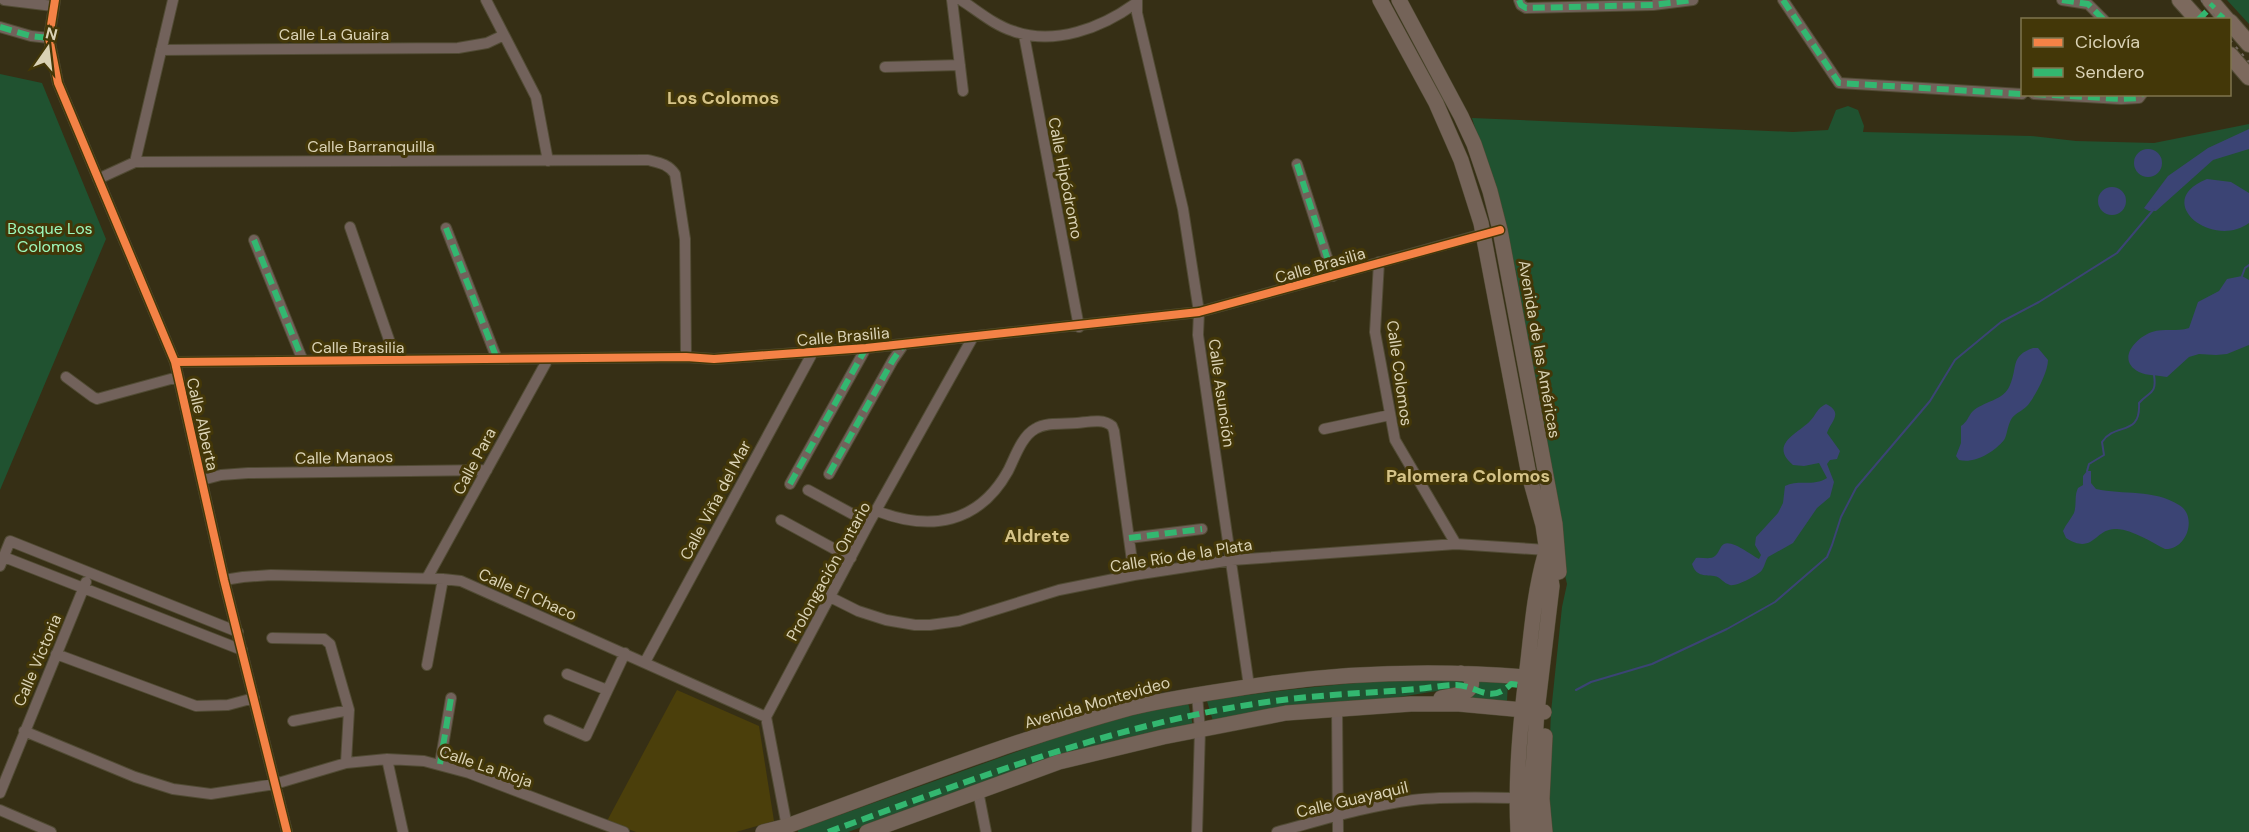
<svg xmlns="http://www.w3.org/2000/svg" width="2249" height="832" viewBox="0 0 2249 832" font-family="'DM Sans',sans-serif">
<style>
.built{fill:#4b3f0b}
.green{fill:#205230}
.water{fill:#3b4474}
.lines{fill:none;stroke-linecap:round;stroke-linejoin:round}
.stream{stroke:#3b4474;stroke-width:2}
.street-casing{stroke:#514b34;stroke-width:12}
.secondary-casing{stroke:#514b34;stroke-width:16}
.primary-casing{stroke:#514b34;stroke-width:18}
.street{stroke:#72625b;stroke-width:10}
.secondary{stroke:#746358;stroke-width:15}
.primary{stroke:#7c695d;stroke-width:16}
.rail{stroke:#71665c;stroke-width:2;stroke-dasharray:3 6;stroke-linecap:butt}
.quiet{stroke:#33b770;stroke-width:6;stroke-dasharray:12 6;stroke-linecap:butt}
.cycleway-casing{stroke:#433708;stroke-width:11}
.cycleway{stroke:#f48246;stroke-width:8}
.labels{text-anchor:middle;stroke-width:6;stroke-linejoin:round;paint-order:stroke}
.street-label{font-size:16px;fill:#dad2b5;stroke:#433708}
.park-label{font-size:16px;fill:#9df8bb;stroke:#433708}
.neighbourhood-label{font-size:18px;font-weight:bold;fill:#d5c388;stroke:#433708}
</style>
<rect width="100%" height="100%" fill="#362f15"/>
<!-- built -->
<path class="built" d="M677 690 759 726 774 821 736 832H636L607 821Z"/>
<!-- green -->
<path class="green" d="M2227 0H2249V24Z
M0 74 42 83 106 239 0 490Z
M1848 106 1858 110 1864 126 1863 132 2031 136 2076 141 2154 143 2249 124V832H1537L1549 762 1551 712 1562 607 1567 584 1559 549 1516 272 1496 196 1472 118 1793 132 1828 130 1836 110Z
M1419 679 1466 680 1468 684 1450 689 1373 701 1213 721 1207 701C1278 690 1348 682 1419 679Z
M1475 680 1508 681 1507 701 1459 698Z
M1188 702 1193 726 989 781 848 832H798V830L1052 739 1121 718Z"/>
<!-- water -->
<path class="water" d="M2249 129V149L2213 160 2156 211H2149L2144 208 2168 176 2208 148Z
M2134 163a14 14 0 1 1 28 0a14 14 0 1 1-28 0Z
M2207 179 2231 182 2249 193V223C2212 250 2151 201 2207 179Z
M2098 201a14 14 0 1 1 28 0a14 14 0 1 1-28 0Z
M2242 276 2249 280V345L2227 354 2216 355 2199 354 2189 357 2167 377C2158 375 2147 376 2139 372 2116 360 2135 338 2152 332 2164 328 2177 332 2189 328L2198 302 2219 291 2227 279Z
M2033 348H2038L2048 360C2048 372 2035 397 2027 406 2022 411 2016 413 2012 418 2007 426 2007 436 2004 440 1994 452 1975 464 1959 460L1956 456 1961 443V426C1967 422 1968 417 1972 412 1983 401 2004 401 2010 385 2018 367 2010 356 2033 348Z
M1826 404C1844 413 1831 421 1827 433L1840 451 1837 459 1830 460 1827 464 1834 482 1830 497 1817 508 1793 543 1768 557C1765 561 1765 566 1762 570 1759 575 1736 587 1730 585 1723 583 1721 577 1714 576 1703 575 1696 576 1692 564L1696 558C1702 557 1711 560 1715 556 1719 553 1720 546 1724 544 1733 540 1752 556 1759 559L1761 555 1755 545 1756 537 1778 513 1783 503 1785 486C1798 479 1813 487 1827 478L1819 463 1804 466 1793 465C1768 444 1799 433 1810 421 1816 415 1817 408 1826 404Z
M2087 471H2091V483L2096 489C2123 495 2154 489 2179 505 2198 516 2187 550 2165 549 2151 542 2133 530 2117 529 2095 527 2094 556 2066 538L2063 531C2066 524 2071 519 2074 513 2077 504 2074 496 2078 488L2083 485V476Z"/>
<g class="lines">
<!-- stream -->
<path class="stream" d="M2242 276 2245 268 2249 265
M2087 471 2089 464 2104 455 2102 442C2115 422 2141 437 2139 403 2150 391 2157 394 2154 375
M1576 690 1591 682 1652 664 1727 629 1775 602 1827 557 1832 545 1841 517 1856 488 1930 401 1955 360 2001 322 2039 302 2117 253 2154 209"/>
<defs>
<path id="street" d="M4 0 53 6
M55 0 49 38 58 83 175 362 224 580 287 832
M486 0 536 97 548 161
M952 0 963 91
M961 0C978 11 994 25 1013 31 1054 46 1102 28 1136 3
M1137 0V13L1183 209 1199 312 1198 335 1249 686
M1519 0 1521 5 1526 8 1653 5 1693 0
M1783 0 1839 83 2022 94
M2062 0 2088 4 2104 20
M0 27 31 36 49 38
M1024 35 1079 327
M161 50 458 48 487 43 504 35
M885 67 960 65
M2034 94 2121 99 2139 98 2142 94
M135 162 173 0
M1297 164 1333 276
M98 179 135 162 648 160C660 163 668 164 675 174L685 239 686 357
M350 227 396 360
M446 228 497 359
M254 240 303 361
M1379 262 1375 332 1395 440 1456 544
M175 362 686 357 714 359 866 348 1199 312 1487 233
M66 377 93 397 97 399 178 377
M1324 429 1390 415
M829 474 893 360 904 344
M202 480 221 475 248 473 487 470
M790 484 866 348
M808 490 869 523
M877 511C931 532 979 523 1008 471 1015 457 1022 436 1035 429 1046 422 1064 424 1077 423 1088 422 1103 418 1112 426L1114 431 1134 575
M781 520 851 558
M1129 538 1202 529
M4 557 242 650
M0 566 10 541 238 632
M427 578 548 359
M224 580 243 577 271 575 443 579 461 581 766 717
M830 597 858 611 886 620 915 625H930L959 621 1059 590 1134 575 1232 560 1456 544 1547 550
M272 638 324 639 330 644 349 710 346 763
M56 654 196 706 228 705 254 698
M645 662 813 352
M427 665 443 579
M567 674 607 690
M1197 695 1200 730 1197 832
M1337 708 1338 832
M549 720 586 736 625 653
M293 721 349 710
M24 731 135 777 173 789 211 794 275 784 346 763 387 759 424 761 469 773 624 832
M387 759 403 832
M440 764 451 698
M978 791 986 832
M0 793 86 582
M0 810 51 832
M788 832 766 717 869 523 973 337
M1277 832C1322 820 1367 806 1413 800 1450 796 1487 798 1524 798"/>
<path id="secondary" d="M1380 0 1436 103 1461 160 1481 223 1529 475 1543 525 1552 586 1537 711 1531 798 1533 832
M1399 0 1461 116 1474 144 1490 191 1500 230 1555 524 1559 572
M1441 698C1453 695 1478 695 1470 676L1461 673
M763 832 787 826C900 785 1013 740 1130 708 1162 700 1195 695 1228 690 1327 673 1425 669 1526 677
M867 832 1059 762 1163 737 1286 713 1411 704H1459L1544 712
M1518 832C1515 775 1521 717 1528 661 1532 625 1535 590 1545 555
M1545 832 1542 799 1545 736"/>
<path id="primary" d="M2180 0 2198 20
M2210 0 2227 20
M2230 22 2249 44
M2230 55 2249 77"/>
</defs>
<!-- street casing -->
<use href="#street" class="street-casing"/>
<!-- secondary casing -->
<use href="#secondary" class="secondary-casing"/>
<!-- primary casing -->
<use href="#primary" class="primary-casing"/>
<!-- street -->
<use href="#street" class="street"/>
<!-- secondary -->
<use href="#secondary" class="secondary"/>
<!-- primary -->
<use href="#primary" class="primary"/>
<!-- rail -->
<path class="rail" d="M2201 0 2218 20
M2230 40 2249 62"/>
<!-- quiet -->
<path class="quiet" d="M1519 0 1521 5 1526 8 1653 5 1693 0
M1783 0 1839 83 2022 94
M2062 0 2088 4 2104 20
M2198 20 2214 4
M2218 20 2223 14
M0 27 31 36 49 38
M2034 94 2121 99 2139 98 2142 94
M1297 164 1333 276
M446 228 497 359
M254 240 303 361
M829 474 893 360 904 344
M790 484 866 348
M1129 538 1202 529
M440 764 451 698
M828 832C988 774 1149 710 1321 696 1352 693 1384 692 1416 689 1429 688 1443 685 1456 685 1479 686 1490 705 1511 684L1519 685"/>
<defs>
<path id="cycleway" d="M55 0 49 38 58 83 175 362 224 580 287 832
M175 362 686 357 714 359 866 348 1199 312 1500 230"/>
</defs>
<!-- cycleway casing -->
<use href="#cycleway" class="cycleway-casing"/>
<!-- cycleway -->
<use href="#cycleway" class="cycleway"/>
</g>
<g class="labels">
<!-- street labels -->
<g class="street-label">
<text x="334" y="40">Calle La Guaira</text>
<text x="371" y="152">Calle Barranquilla</text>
<text transform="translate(1066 178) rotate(79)" y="6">Calle Hipódromo</text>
<text transform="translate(1320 265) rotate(-16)" y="6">Calle Brasilia</text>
<text transform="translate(843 336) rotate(-5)" y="6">Calle Brasilia</text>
<text x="358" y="353">Calle Brasilia</text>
<text transform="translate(1540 349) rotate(80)" y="6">Avenida de las Américas</text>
<text transform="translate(1400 373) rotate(82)" y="6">Calle Colomos</text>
<text transform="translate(1222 393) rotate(82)" y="6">Calle Asunción</text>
<text transform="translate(203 424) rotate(77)" y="6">Calle Alberta</text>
<text transform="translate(344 457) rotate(-1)" y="6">Calle Manaos</text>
<text transform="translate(474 461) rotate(-62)" y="6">Calle Para</text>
<text transform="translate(715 500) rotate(-62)" y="6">Calle Viña del Mar</text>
<text transform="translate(1181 555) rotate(-9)" y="6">Calle Río de la Plata</text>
<text transform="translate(828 571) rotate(-61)" y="6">Prolongación Ontario</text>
<text transform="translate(528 594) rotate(24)" y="6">Calle El Chaco</text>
<text transform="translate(37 660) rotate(-67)" y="6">Calle Victoria</text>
<text transform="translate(1097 702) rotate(-16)" y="6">Avenida Montevideo</text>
<text transform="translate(486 766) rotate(19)" y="6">Calle La Rioja</text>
<text transform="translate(1352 799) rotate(-13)" y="6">Calle Guayaquil</text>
</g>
<!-- park labels -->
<g class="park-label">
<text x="50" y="234">Bosque Los<tspan x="50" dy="18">Colomos</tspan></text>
</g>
<!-- neighbourhood labels -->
<g class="neighbourhood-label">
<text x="723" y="104">Los Colomos</text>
<text x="1468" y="482">Palomera Colomos</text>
<text x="1037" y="542">Aldrete</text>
</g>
</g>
<!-- legend -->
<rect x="2021" y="18" width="210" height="78" fill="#433708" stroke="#7f754d" stroke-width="1.5"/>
<rect x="2033" y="38" width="30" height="9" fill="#f48246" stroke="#7f754d" stroke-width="1.5"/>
<text x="2075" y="48" font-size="18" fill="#dad2b5">Ciclovía</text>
<rect x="2033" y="68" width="30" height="9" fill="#33b770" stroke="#7f754d" stroke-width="1.5"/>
<text x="2075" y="78" font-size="18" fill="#dad2b5">Sendero</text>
<!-- north arrow -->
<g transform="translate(48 48) rotate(14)" stroke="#433708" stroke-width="4.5" paint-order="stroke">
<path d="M0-4.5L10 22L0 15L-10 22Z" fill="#dad2b5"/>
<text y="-9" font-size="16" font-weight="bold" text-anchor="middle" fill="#dad2b5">N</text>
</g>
</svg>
